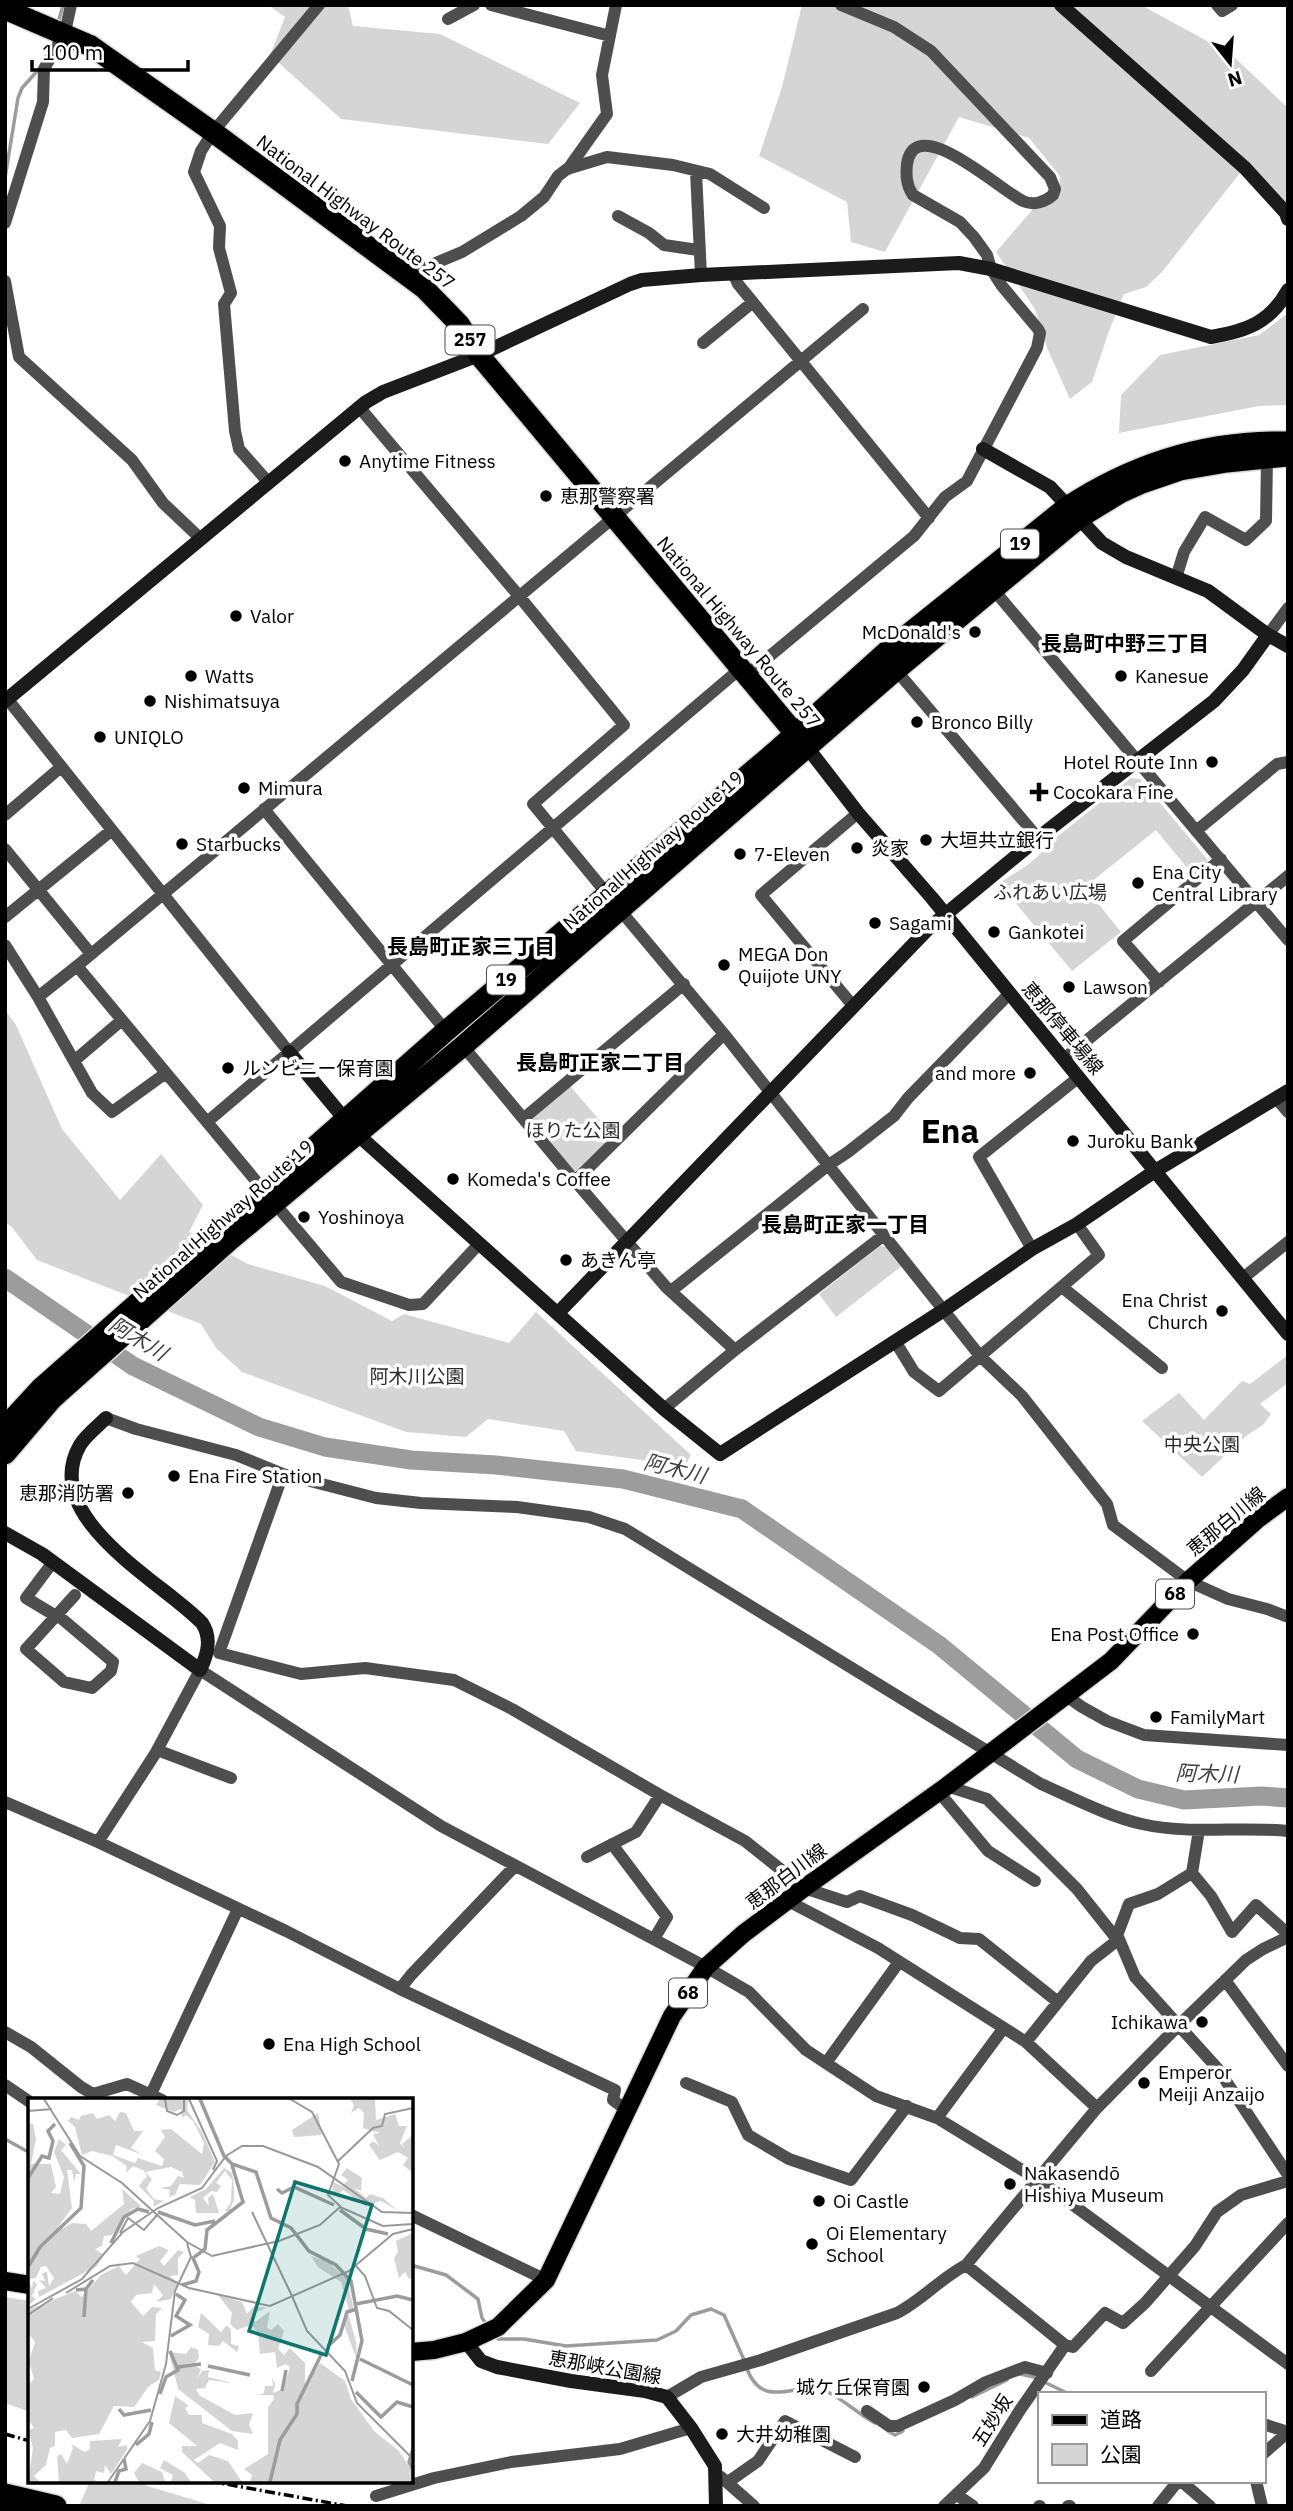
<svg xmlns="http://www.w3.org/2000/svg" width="1293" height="2511" viewBox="0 0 1293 2511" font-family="'IBM Plex Sans','Noto Sans JP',sans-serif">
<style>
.green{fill:#d5d5d5}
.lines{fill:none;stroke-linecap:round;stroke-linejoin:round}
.stream{stroke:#9c9c9c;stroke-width:3.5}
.river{stroke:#9c9c9c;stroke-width:19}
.primary-casing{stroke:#dbdbdb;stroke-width:21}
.highway-casing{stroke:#dbdbdb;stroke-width:24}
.street{stroke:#4e4e4e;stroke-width:12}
.secondary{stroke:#1b1b1b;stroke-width:14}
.primary{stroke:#000;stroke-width:18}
.highway{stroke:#000;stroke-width:21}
.rail{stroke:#000;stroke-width:3.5;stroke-dasharray:10 3.5 2 3.5;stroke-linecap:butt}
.poi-dot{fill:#000;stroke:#fff;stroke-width:2.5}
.labels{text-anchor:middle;stroke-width:7;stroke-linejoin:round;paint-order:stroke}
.shield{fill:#fff;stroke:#4c4c4c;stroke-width:2}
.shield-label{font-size:18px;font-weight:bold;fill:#000}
.street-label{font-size:19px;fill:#000;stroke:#fff}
.poi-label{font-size:19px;fill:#000;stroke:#fff;text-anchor:start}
.park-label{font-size:19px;fill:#2c2c2c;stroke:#fff}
.neighbourhood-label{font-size:21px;font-weight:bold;fill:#000;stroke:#fff}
.water-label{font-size:21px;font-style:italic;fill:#3d3d3d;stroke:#fff}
.town-label{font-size:33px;font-weight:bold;fill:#000;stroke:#fff}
.inset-river{fill:none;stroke:#9c9c9c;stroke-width:3.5}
.inset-road{fill:none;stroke:#999;stroke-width:2}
.view{fill:#0f766e;fill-opacity:0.15;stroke:#0f766e;stroke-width:3.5}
.inset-edge{fill:none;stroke:#000;stroke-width:3.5}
</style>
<rect width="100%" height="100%" fill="#fff"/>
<!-- green -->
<path class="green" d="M268 5H348L353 26 440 34 580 103 548 144 341 119 270 55 285 17Z
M802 5H1141L1231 54 1288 108V210L1244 168 1162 272 1146 287 1124 294 1109 331 1092 382 1070 399 1047 348 1035 309 996 252 1032 210 1050 204 1059 195 1060 176 1029 138 959 117 885 252 851 242 847 202 759 156 782 87Z
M1288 313V405L1259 406 1119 433 1121 395 1160 355 1259 335Z
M1131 778 1140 779 1207 859V865L1193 875 1156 830 1085 887 1121 932 1072 971 999 883C1018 871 1035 863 1048 844Z
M5 1010 16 1025 62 1129 120 1200 161 1154 203 1205 189 1232 248 1264 325 1286 392 1321 404 1314 509 1343 536 1312 691 1455 685 1466 576 1451 564 1431 488 1419 466 1437 406 1432 242 1372 216 1348 201 1324 37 1260 11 1226 5 1223Z
M570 1086 614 1137 578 1172 573 1171 532 1123V1118Z
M880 1246 887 1247 903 1265 836 1317 819 1294Z
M1288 1355V1383L1260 1404 1271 1414 1263 1425 1246 1436 1202 1477 1142 1421 1179 1393 1204 1420 1242 1381 1250 1384Z
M5 2297 30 2301V2412L5 2403Z
M90 2481H131L214 2506H79Z"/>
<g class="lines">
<!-- stream -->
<path class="stream" d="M58 23 63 5
M5 178 18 98 22 88 39 69
M5 2139 30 2153
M411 2265 446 2275 478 2299 482 2318 489 2327
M496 2336 498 2339H524L566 2346 657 2340 676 2331 691 2315 711 2309 724 2315 745 2362
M747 2369C764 2413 800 2379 824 2390 842 2398 858 2414 875 2423
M1020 2374 1034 2377 1069 2394
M972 2397 1007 2380
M888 2431 895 2435 903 2431"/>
<!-- river -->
<path class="river" d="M5 1278 133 1366 259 1427 325 1447 411 1460 496 1465 623 1479 742 1509 939 1645 1077 1759 1138 1789 1184 1800 1262 1796 1288 1798"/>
<defs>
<path id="primary" d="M5 2281 30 2285
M411 2352 434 2350 466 2342 498 2327 546 2280 672 2016 706 1967 743 1934 804 1888 947 1786 1111 1661 1188 1581 1258 1519 1288 1497"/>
<path id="highway" d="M5 9 91 46 213 132 424 288 459 324 479 355 803 743
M5 1427 40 1389 446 1031 776 751 886 652 1067 507C1134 463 1208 440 1288 442
M5 1454 52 1399 230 1240 463 1046 896 670 1079 518 1120 493 1142 483 1180 470 1227 462 1288 456
M5 2494 56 2506"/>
</defs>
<!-- primary casing -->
<use href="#primary" class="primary-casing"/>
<!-- highway casing -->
<use href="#highway" class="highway-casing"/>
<!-- street -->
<path class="street" d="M491 5 610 36
M1217 5 1222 11 1232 5
M448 19 474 5
M568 169 607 114 602 75 616 5
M696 172 701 275
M618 216 649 233 664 245 698 250
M5 223 43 102 44 69 65 32 71 5
M733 273 738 284 929 518
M410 277 419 270 462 252 521 216 544 197 558 176 567 169 607 157 673 165 710 174 764 208
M5 281 19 357 132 460 163 503 201 539
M703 343 753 302
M359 407 519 596 624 725 533 804 608 895
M269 483 239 449 235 431 224 304 231 293 219 248 220 226 194 172 201 151 213 132 319 5
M1176 578 1184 552 1205 517 1246 540 1266 521 1267 458
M993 589 1288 940
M1268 635 1288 608
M896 670 1038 838
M747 675 914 536 945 497 967 481 1037 348 1040 333 1038 329 1002 286 991 269 987 255 974 237 960 222 913 195C906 185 906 175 907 164 915 110 1002 192 1023 201 1033 206 1045 202 1053 195L1055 189 1050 177 931 51 894 27 841 5
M5 696 289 1052
M264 809 446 1031
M5 815 61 767
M1196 831 1277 764 1288 762
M5 849 91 954
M620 910 724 1034 980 1356 1022 1396 1107 1504 1113 1525 1188 1581 1228 1599 1267 1609 1288 1617
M5 917 112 830
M5 945 38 997 92 1093 112 1112 166 1073
M1159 982 1123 941 1221 859
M38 997 77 966
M854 1007 761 895 858 813
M463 1046 575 1181 666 1287 735 1350
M1064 1059 1288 876
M74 1061 122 1020
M1276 1098 1288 1112
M524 1118 684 984
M207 1122 741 668
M256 1181 77 966 863 309
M575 1181 724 1034
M282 1212 341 1282 409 1305 423 1304 479 1244
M1032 1249 979 1157 1079 1077
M1243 1278 1288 1242
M1062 1287 1162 1368
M671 1291 827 1166 848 1152 894 1116 908 1098 1010 993
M895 1341 914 1372 939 1391 1099 1255 1077 1224
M664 1409 735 1350 884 1235
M106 1418 136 1429 236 1455 283 1474 376 1498 421 1503 517 1507 589 1517 625 1529 1041 1784C1073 1798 1107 1816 1142 1824 1190 1835 1239 1826 1288 1831
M283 1474 219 1653 301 1674 365 1668 454 1680 512 1709 660 1795 745 1841 804 1888 847 1902 860 1896 912 1915 960 1938 979 1939 1058 2002
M53 1562 26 1598 56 1616 61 1618 113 1662 111 1671 92 1688 64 1682 26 1649 75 1595
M1065 1695 1082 1707 1107 1721 1144 1735 1288 1745
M157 1750 231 1778
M947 1786 987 1799 1077 1889 1116 1938 1119 1939 1135 1977 1218 2069 1288 2175
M938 1791 988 1851 1035 1881
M5 1802 98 1842 286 1931 400 1989 615 2090 613 2100 621 2106
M1199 1830 1192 1873 1211 1896 1232 1932 1256 1905 1288 1934
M98 1842 155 1754 200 1670 441 1826 706 1967 749 1992 806 2050 876 2096 937 2118 1042 2182 1288 2364
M612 1844 667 1917 654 1939
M587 1857 636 1832 660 1795
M788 1901 878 1948 1026 2042 1097 2108
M1116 1938 1129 1904 1158 1894 1192 1873
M1225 1980 1288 2066
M400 1989 411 1975 515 1866
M5 2032 31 2047 81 2087 93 2094 127 2084 162 2100
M1026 2042 1091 1961 1119 1939
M826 2063 899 1962
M686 2083 732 2102 748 2135 789 2159 851 2180 907 2106
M5 2085 30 2102
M151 2094 238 1909
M937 2118 1003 2029
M411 2215 546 2280
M966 2265 1065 2345 1073 2347 1105 2313 1123 2323 1145 2303 1195 2246 1217 2212 1241 2195 1288 2181
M1151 2371 1288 2223
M667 2397 701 2377 761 2360 897 2313C922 2300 941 2278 966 2265L1097 2108 1178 2026 1246 1960 1263 1949 1288 1937
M867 2411 889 2426H898L955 2400 986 2382 1025 2367 1047 2373
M1263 2424 1288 2432
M1263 2454 1287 2433
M721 2477 754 2506
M1181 2481 1210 2506
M1256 2481 1262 2506
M728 2482 758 2461 785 2421 855 2457
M957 2495 973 2506
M376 2496 434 2478 511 2462 620 2449 691 2428
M944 2506 984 2468 1020 2410 1065 2345
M1039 2506H1040
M1068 2506H1070
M1158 2506 1178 2481"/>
<!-- secondary -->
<path class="secondary" d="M1061 5 1245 168 1286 213 1288 219
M983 449 1050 487 1102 543 1126 557 1208 591 1268 635 1288 646
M5 701 366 402 383 392 479 355 630 284 642 280 701 275 959 263 991 269 1211 337C1246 331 1270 323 1288 290
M807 747 858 813 932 898 1288 1334
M289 1052 357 1134 664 1409 720 1454 944 1310 1032 1249 1077 1224 1155 1171 1288 1091
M558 1313 929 928 1038 838 1214 701 1243 670 1268 635
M5 1533 42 1554 200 1670C208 1654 212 1638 202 1623 163 1582 38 1518 80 1445 86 1435 98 1426 106 1418
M466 2342 481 2361 497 2367 571 2381 645 2391 667 2397 691 2428 715 2466 716 2506"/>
<!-- primary -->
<use href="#primary" class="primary"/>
<!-- highway -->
<use href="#highway" class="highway"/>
<!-- rail -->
<path class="rail" d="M5 2434 30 2441
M209 2481 347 2506"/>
</g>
<!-- markers -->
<g class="poi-dot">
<circle cx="345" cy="461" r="7"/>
<circle cx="546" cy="496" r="7"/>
<circle cx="236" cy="616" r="7"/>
<circle cx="975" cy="632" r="7"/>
<circle cx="191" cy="676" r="7"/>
<circle cx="1121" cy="676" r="7"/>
<circle cx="150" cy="701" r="7"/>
<circle cx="917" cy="722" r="7"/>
<circle cx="100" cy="737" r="7"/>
<circle cx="1212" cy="762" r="7"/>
<circle cx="244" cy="788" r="7"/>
<path d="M1035.5 781.5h7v7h7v7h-7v7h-7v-7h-7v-7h7z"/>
<circle cx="926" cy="840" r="7"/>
<circle cx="182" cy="844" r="7"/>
<circle cx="857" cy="848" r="7"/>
<circle cx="740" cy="854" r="7"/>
<circle cx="1138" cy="883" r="7"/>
<circle cx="875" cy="923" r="7"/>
<circle cx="994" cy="932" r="7"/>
<circle cx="724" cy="965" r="7"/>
<circle cx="1069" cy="987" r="7"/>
<circle cx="228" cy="1068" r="7"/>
<circle cx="1030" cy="1073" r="7"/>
<circle cx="1073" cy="1141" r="7"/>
<circle cx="453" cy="1179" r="7"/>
<circle cx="304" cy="1217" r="7"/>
<circle cx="566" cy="1260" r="7"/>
<circle cx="1222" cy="1311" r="7"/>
<circle cx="174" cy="1476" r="7"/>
<circle cx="128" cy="1493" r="7"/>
<circle cx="1193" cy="1634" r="7"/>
<circle cx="1156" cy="1717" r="7"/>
<circle cx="1202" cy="2022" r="7"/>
<circle cx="269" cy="2044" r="7"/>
<circle cx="1144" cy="2083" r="7"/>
<circle cx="1010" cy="2184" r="7"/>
<circle cx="819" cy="2201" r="7"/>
<circle cx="812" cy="2244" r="7"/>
<circle cx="924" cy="2387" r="7"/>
<circle cx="722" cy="2434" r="7"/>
</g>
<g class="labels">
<!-- shield labels -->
<g class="shield">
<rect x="445.5" y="325.5" width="49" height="29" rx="5"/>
<rect x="1001" y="529.5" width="38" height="29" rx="5"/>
<rect x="487" y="965.5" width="38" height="29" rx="5"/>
<rect x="1156" y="1579.5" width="38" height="29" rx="5"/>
<rect x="669" y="1978.5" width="38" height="29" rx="5"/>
</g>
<g class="shield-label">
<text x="470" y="346">257</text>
<text x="1020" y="550">19</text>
<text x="506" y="986">19</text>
<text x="1175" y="1600">68</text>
<text x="688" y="1999">68</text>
</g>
<!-- street labels -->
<g class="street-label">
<text transform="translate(356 212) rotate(37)" y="7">National Highway Route 257</text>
<text transform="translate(739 632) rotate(50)" y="7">National Highway Route 257</text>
<text transform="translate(653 850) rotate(-41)" y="7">National Highway Route 19</text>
<text transform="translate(1063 1028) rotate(50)" y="7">恵那停車場線</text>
<text transform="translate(223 1219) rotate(-41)" y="7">National Highway Route 19</text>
<text transform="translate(1226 1521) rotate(-40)" y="7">恵那白川線</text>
<text transform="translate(786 1876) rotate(-37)" y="7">恵那白川線</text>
<text transform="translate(605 2367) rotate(10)" y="7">恵那峡公園線</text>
<text transform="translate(992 2420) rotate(-58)" y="7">五妙坂</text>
</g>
<!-- poi labels -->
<g class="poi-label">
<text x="359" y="468">Anytime Fitness</text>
<text x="560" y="503">恵那警察署</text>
<text x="250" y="623">Valor</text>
<text x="961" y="639" text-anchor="end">McDonald's</text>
<text x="205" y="683">Watts</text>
<text x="1135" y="683">Kanesue</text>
<text x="164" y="708">Nishimatsuya</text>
<text x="931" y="729">Bronco Billy</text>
<text x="114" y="744">UNIQLO</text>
<text x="1198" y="769" text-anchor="end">Hotel Route Inn</text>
<text x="258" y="795">Mimura</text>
<text x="1053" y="799">Cocokara Fine</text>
<text x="940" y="847">大垣共立銀行</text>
<text x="196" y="851">Starbucks</text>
<text x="871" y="855">炎家</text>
<text x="754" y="861">7-Eleven</text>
<text x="1152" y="879">Ena City<tspan x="1152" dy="22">Central Library</tspan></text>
<text x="889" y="930">Sagami</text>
<text x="1008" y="939">Gankotei</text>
<text x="738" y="961">MEGA Don<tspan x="738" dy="22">Quijote UNY</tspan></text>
<text x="1083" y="994">Lawson</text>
<text x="242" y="1075">ルンビニー保育園</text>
<text x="1016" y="1080" text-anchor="end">and more</text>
<text x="1087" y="1148">Juroku Bank</text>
<text x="467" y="1186">Komeda's Coffee</text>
<text x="318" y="1224">Yoshinoya</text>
<text x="580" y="1267">あきん亭</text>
<text x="1208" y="1307" text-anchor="end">Ena Christ<tspan x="1208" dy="22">Church</tspan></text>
<text x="188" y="1483">Ena Fire Station</text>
<text x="114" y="1500" text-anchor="end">恵那消防署</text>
<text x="1179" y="1641" text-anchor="end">Ena Post Office</text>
<text x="1170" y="1724">FamilyMart</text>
<text x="1188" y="2029" text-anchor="end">Ichikawa</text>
<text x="283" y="2051">Ena High School</text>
<text x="1158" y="2079">Emperor<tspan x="1158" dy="22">Meiji Anzaijo</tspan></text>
<text x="1024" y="2180">Nakasendō<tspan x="1024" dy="22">Hishiya Museum</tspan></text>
<text x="833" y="2208">Oi Castle</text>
<text x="826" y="2240">Oi Elementary<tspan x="826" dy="22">School</tspan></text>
<text x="910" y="2394" text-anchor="end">城ケ丘保育園</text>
<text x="736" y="2441">大井幼稚園</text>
</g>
<!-- park labels -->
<g class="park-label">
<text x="1050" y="899">ふれあい広場</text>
<text x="573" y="1137">ほりた公園</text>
<text x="417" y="1383">阿木川公園</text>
<text x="1202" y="1451">中央公園</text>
</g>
<!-- neighbourhood labels -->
<g class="neighbourhood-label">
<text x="1125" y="651">長島町中野三丁目</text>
<text x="471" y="954">長島町正家三丁目</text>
<text x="600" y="1070">長島町正家二丁目</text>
<text x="845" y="1232">長島町正家一丁目</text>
</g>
<!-- water labels -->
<g class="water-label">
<text transform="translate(138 1339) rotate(31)" y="7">阿木川</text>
<text transform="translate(675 1469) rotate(14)" y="7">阿木川</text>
<text transform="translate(1207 1774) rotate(2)" y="7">阿木川</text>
</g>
<!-- town labels -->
<g class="town-label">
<text x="950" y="1143">Ena</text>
</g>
</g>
<!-- overview -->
<g transform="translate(28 2098)">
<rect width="385" height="385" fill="#fff"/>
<path d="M132 1H160L159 12 174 34 187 64 172 87 152 86 147 97 141 99 142 92 132 90 143 88 150 78 156 80 154 74 143 69 117 74 124 81 118 91 126 101 136 103 125 109 126 103 111 88 119 78 115 72 105 68 98 75 99 68 84 58 64 53 54 57 47 29 40 23 43 19 51 22 53 18 65 15 69 21 81 17 87 23 92 14 98 15 106 33H115L103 50 115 57 88 47 85 57 107 65 110 60 134 68 136 61 127 53 137 39 133 32 143 31 174 56 176 45 165 23 158 17 154 20 153 11 146 14 128 7ZM322 1H347L348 22 367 16 371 28H379L372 45 377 51 374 46 385 37V75L375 67 380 60 370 54 352 62 341 47 345 43 351 48 345 36 352 35 335 30 336 15 331 10 323 15 326 7ZM290 15 294 37 266 39 264 32ZM0 25 5 26 8 41 3 66H23L28 89 23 95 32 96 36 79 26 54 31 41 38 47 33 52 53 76H48L46 84 44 72H39L44 110 25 136 44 125 58 126 63 133 96 106 94 91 113 108 103 111 84 137 76 138 74 148 67 151 76 157 69 168 11 199 10 193 18 190 11 182 17 183 14 175 19 174 21 188 26 180 18 168 13 169 8 180 1 181 4 191 5 183 9 186 4 198 8 201 0 208ZM196 70 204 75 206 90V102L201 113H197L203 104 204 82 197 73 188 85 193 88 189 94 183 93 175 100 181 108 180 100 185 96 191 115H168L167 102 162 99 178 91ZM319 70 334 80 333 93 326 90 338 100 342 96 355 100 369 112 353 103 337 108 315 92 311 96 305 94V84L314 88 320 82 313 77ZM385 135V179L381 181 377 174 371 180 366 160 370 154 368 143ZM131 148 141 152 132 163 136 168 150 152 156 154 150 160V177L142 178 150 185 143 201 128 204 135 197 126 186 124 195 108 197 103 204 115 218 124 209 134 210 128 216 127 243 114 244 125 250 127 272 133 274 131 282 121 288 106 309 86 308 71 336 44 340 38 332 27 334V348L22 350 18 367 6 378 12 384H0L5 350 0 332 6 330 0 321V287L6 281 1 263 7 244 0 235V212L47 193 54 199 73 177 91 168 98 177 112 161 108 158ZM283 158 300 164 319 181 326 212H321L313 184 290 169ZM190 197 214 204 219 216 226 208 239 210 225 215V220L227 224 242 213 239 230 243 232 250 226 256 233 250 251 256 257 262 250 277 265V288L292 265 317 283 323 301 346 333 371 353 385 375V384H222L224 377 216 371 240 356V309L246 301 245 297H230L236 295 237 288H245L244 279 247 286 245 295 255 291 262 269 258 266 249 270 247 254 232 256 230 235 223 227 209 232 202 226 204 215ZM173 215 193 234 199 227 203 232V246L211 248 209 254 195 243 191 248 180 247 181 236 170 229ZM320 215 328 244 329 262 316 227ZM163 249 170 252 171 260 165 267 173 271 169 281 174 273 181 272 180 279 205 285 181 282 177 290 168 291 171 297 207 317 225 315 221 327 225 336 204 333 150 291 141 254 158 256ZM147 298 161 308 157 310 161 317H174V325L204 336 210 343V352L192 345 166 362 170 365 181 357 200 363 214 384H186L154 354V348H169L141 325ZM94 341 90 349 99 347V352L83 376 77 367 76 375 68 373 66 382 71 384H31L29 359 33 356 39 366 45 350 43 346 57 354 62 351V343ZM136 362 157 375 163 384H143L145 377 132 370ZM114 365 134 374 137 384H111L106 375Z" fill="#d5d5d5"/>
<path class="inset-river" d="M172 1 196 58 204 66 228 74 243 120 263 130 281 153 308 167 323 183 334 243 324 283M0 80 14 58 21 60 25 43 20 33 27 26M249 91 254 95 266 89 306 107M312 112 338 131 360 136M130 114 167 127 187 123M83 145 96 119 110 111 121 114M0 169 12 149 53 110 56 68 42 45M154 187 168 183 171 174 165 160 177 151 179 132 215 104 204 67M48 192 58 191 65 182M328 206 369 198 385 202M56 219 58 191M143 238 162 227 148 218 157 202 148 196M300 248 312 237 319 214 329 211M332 261 385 287M180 268 222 277M150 269 173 266M254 293 258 272M328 294 353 319 369 304 385 309M132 296 138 279 150 272 142 253M91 311 96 317 123 312M108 347 121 336 124 324M385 351 381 364 385 372M87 384 91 373 98 371 96 361M242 384 252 342 269 316V306L294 255"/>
<path class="inset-road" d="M16 1 52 58 94 85 159 144 184 158 251 143 292 127 312 109 355 128 385 126M137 1 139 13 149 17 156 13V1M161 1 189 63 185 72M262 1 284 14 311 66 300 97 313 109M0 13 24 11M309 64 345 30 354 28 357 16 385 10M224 114 264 198M92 135 100 120 116 132 130 116M328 168 337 178 349 210 361 213 385 232M38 195 82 168 105 165 161 190 242 208 321 173 365 136 385 131M264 198 279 233 317 273 329 305 385 361M0 211 54 181 95 134 130 110 174 90 198 58 214 48H235L290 69 354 114 385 115M0 217 25 200M80 384 122 323 138 266 147 193 163 159 159 145"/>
<path class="view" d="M267 84 344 107 298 257 221 233Z"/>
<rect width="385" height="385" class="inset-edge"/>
</g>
<!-- border -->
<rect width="1293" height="2511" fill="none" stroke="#000000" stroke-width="14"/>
<!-- legend -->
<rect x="1038" y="2392" width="228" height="91" fill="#ffffff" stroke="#999999" stroke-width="2"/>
<rect x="1052" y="2415" width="35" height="10" fill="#000000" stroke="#999999" stroke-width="2"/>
<text x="1100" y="2427" font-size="21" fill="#000000">道路</text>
<rect x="1052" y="2444" width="35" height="21" fill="#d5d5d5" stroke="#999999" stroke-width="2"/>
<text x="1100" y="2462" font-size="21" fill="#000000">公園</text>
<!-- north arrow -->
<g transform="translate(1230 63) rotate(163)" stroke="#ffffff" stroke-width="5" paint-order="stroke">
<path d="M0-5L12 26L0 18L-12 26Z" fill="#000000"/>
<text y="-10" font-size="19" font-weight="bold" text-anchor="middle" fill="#000000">N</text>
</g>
<!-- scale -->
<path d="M32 60v10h156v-10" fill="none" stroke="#000000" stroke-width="3.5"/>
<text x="42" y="60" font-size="21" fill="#000000" stroke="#ffffff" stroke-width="5" paint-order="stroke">100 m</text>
</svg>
